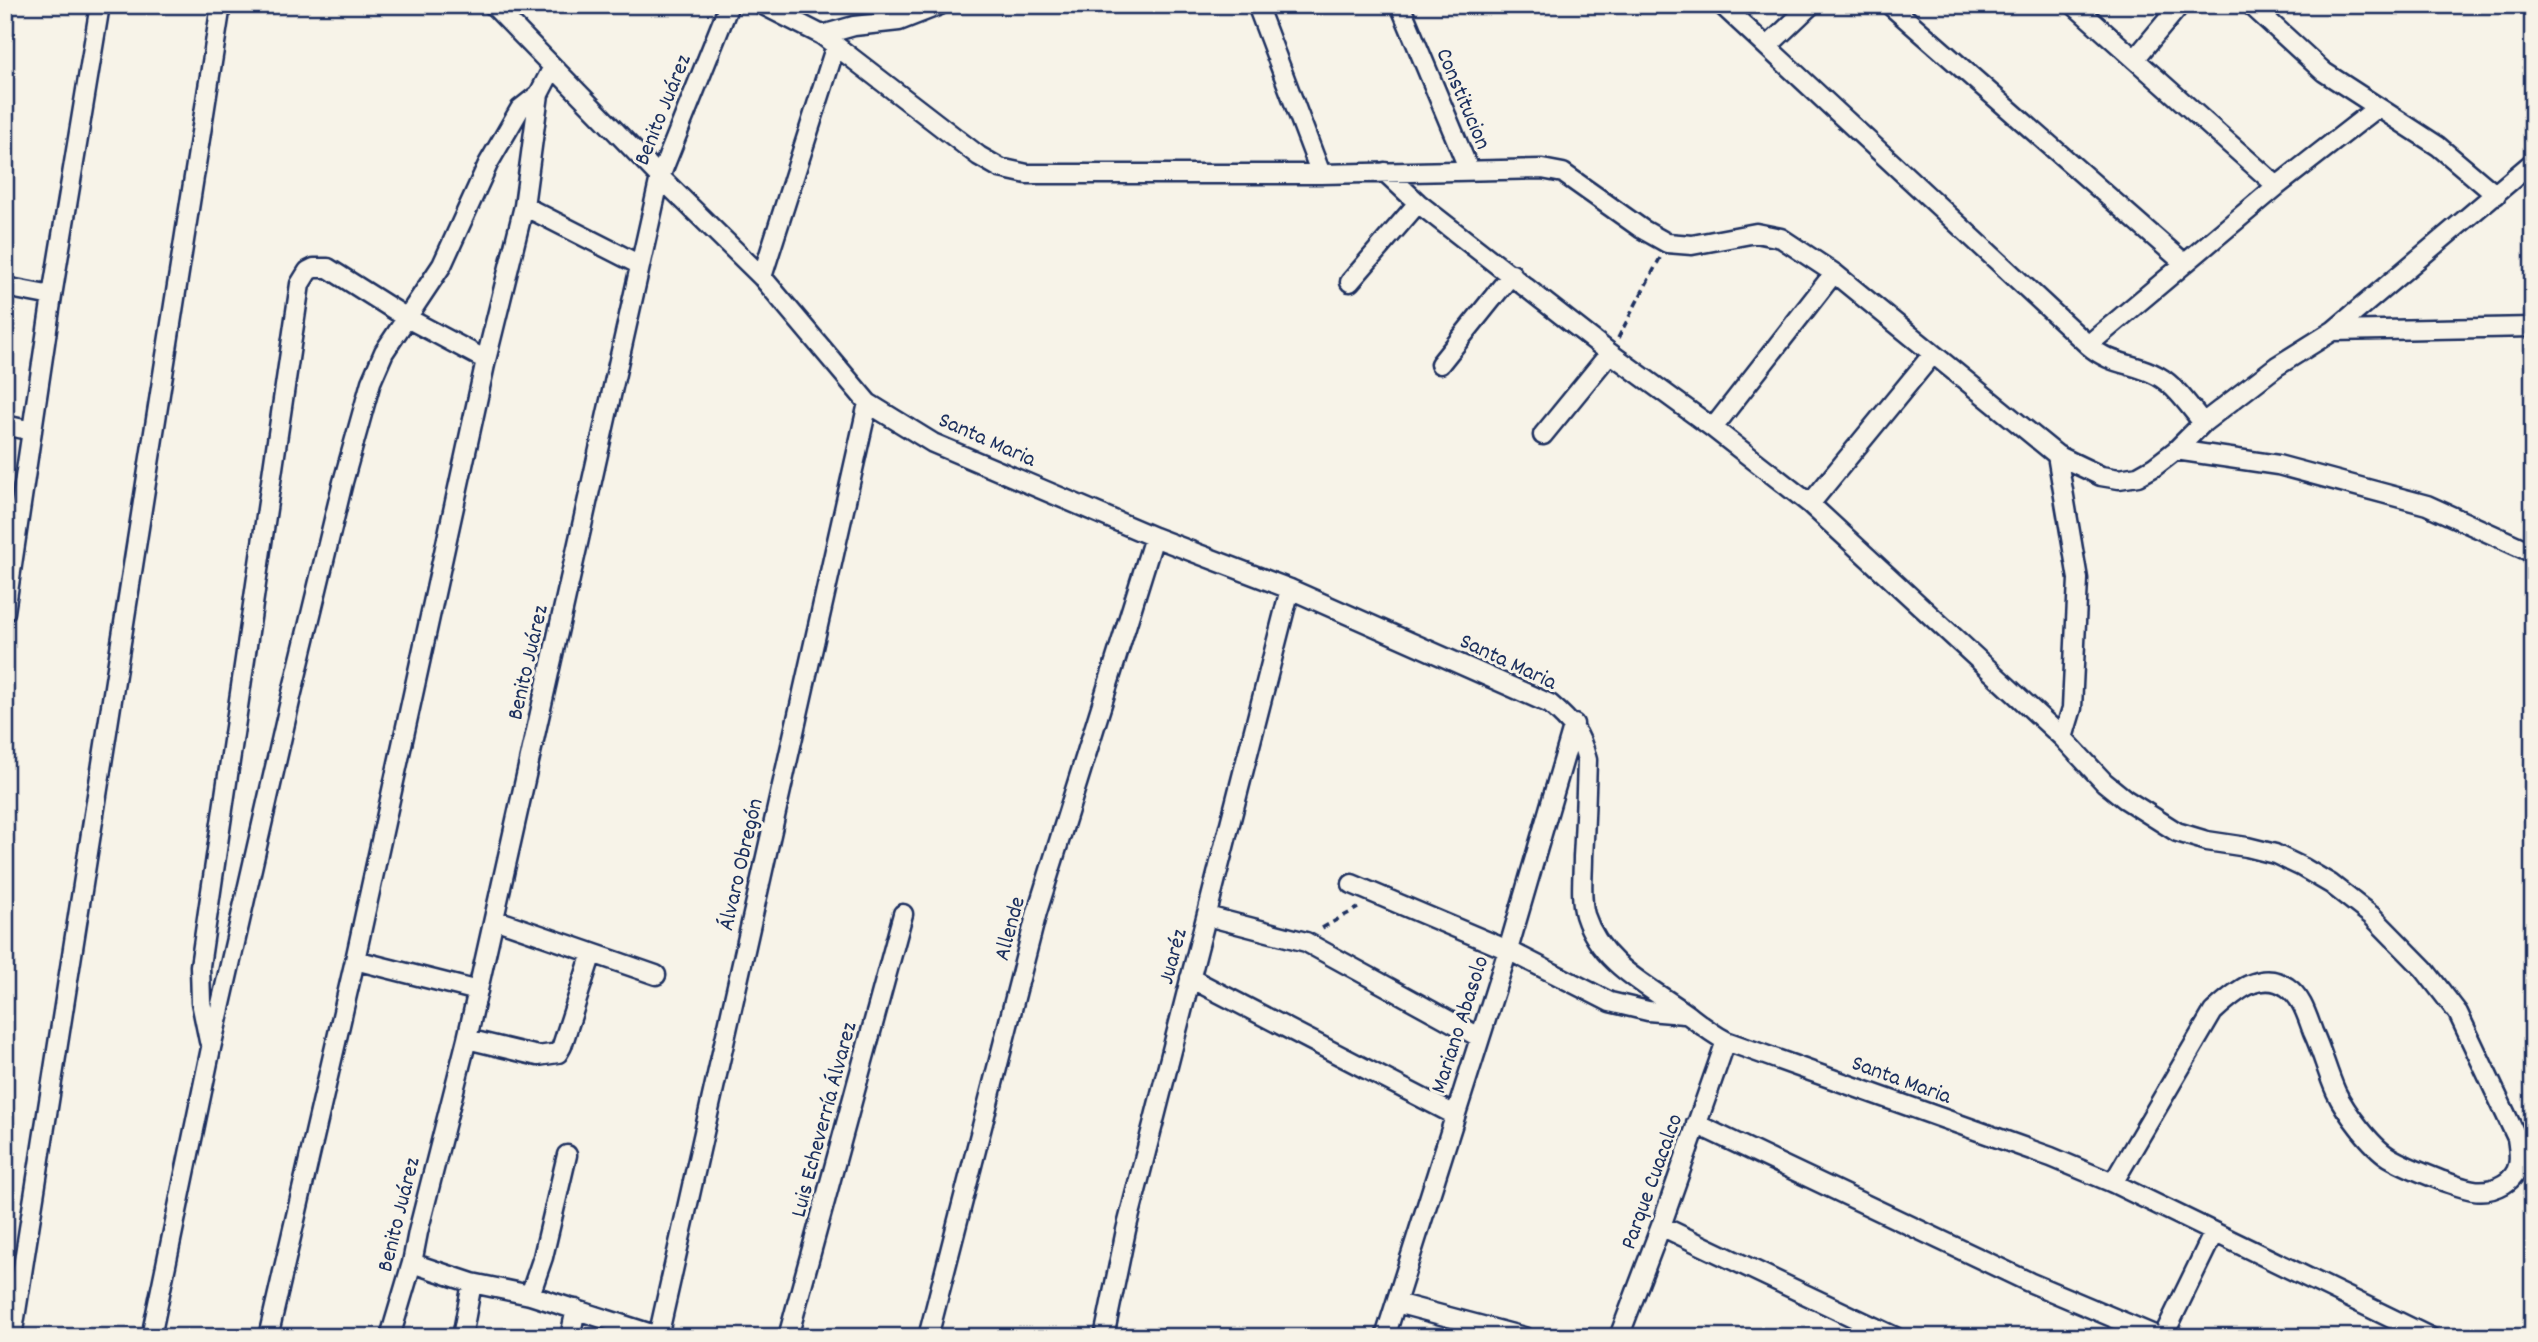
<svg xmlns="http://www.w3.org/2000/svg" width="2538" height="1342" viewBox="0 0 2538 1342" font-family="Dekko,sans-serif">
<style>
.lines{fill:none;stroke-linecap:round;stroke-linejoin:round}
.minor-casing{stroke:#1b2f5e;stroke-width:23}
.path{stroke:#1b2f5e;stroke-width:3.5;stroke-dasharray:7 5;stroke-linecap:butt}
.minor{stroke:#f7f3e8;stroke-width:18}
.labels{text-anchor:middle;stroke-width:6;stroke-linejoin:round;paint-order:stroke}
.street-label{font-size:23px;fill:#1b2f5e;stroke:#f7f3e8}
</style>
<rect width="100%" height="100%" fill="#f7f3e8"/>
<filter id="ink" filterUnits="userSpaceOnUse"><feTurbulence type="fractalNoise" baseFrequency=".0143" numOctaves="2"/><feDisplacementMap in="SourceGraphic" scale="14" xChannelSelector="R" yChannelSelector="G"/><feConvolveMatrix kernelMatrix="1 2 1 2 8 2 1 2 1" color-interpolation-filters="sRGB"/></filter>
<g filter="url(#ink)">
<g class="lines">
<defs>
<path id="minor" d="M493 5 660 177 762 277 868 403 933 443 1154 537 1290 589 1550 704C1572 723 1580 732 1587 760 1586 793 1585 825 1583 857 1583 876 1580 897 1585 915 1601 965 1649 986 1687 1014 1700 1024 1711 1033 1726 1041L2051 1157 2113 1183 2430 1337
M763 5 822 35 979 156 1000 168 1027 174H1321L1542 169 1563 173 1642 229 1667 243 1692 245 1756 233 1781 238 1834 273 2057 455 2101 476 2119 479 2138 476 2154 467 2176 450 2203 423 2277 366 2333 331 2533 162
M1257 5 1321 174
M1400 5 1469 170
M1722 5 2088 345C2112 366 2133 362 2158 376 2176 386 2190 407 2203 423
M1890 5 2184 263
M2074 5 2277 186
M2251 5 2324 72 2438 146 2496 195
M822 35 854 26 899 21 940 5
M1768 46 1811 5
M2135 59 2180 5
M1385 172 1418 203 1610 353 1713 428 1810 504 2063 738 2104 782 2125 799 2177 832 2207 841 2247 847 2275 854 2302 867 2331 884 2372 916 2424 969 2458 1013 2517 1138C2520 1157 2522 1173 2504 1184 2482 1197 2464 1188 2443 1181 2425 1174 2406 1167 2389 1157 2371 1146 2345 1111 2336 1092 2327 1072 2322 1051 2313 1032 2307 1016 2302 997 2287 987 2260 968 2232 995 2213 1012L2113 1183
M524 206 640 265
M762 277 836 45
M1350 282 1418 203
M5 287 52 296
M2333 331 2533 327
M2088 345 2277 186 2377 108
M1440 364 1512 274
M5 425 32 431
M1713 428 1834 273
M1543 435 1610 353
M2176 450 2278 465 2427 505 2533 553
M2057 455 2078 579 2072 708 2063 738
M1810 504 1932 355
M5 612 52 296 100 5
M1352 884 1508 950 1610 1002 1648 1011 1684 1014
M1207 916 1306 942 1479 1037
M494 919 656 975
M355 960 478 991
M1190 978 1455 1115
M467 1039 538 1056 558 1053 562 1046 592 953
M209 1041 201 1002 200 966 300 284 308 271 314 268H328L407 318 486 360
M1696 1124 2029 1282 2159 1337
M1661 1226 1895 1337
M412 1263 472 1283 530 1295 661 1337
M530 1295 543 1257 567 1155
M1396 1303 1524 1337
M12 1337 221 5
M151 1337 211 1048 291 697 343 482 371 382 384 352 442 265 488 164 520 109 539 94
M268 1337 355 960 486 360 524 206 539 94 553 67
M390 1337 412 1263 418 1232 467 1039 660 177 729 5
M462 1337 472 1283
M570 1337 576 1309
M658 1337 868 403
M788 1337 903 914
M928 1337 1037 912 1154 537
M1104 1337 1126 1230 1290 589
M1385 1337 1508 950 1574 724
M1619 1337 1661 1226 1726 1041
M2163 1337 2214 1232"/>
</defs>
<!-- minor casing -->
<use href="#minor" class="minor-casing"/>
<!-- path -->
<path class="path" d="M1618 338 1660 258
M1322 928 1358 908"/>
<!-- minor -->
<use href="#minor" class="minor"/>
</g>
</g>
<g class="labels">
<!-- street labels -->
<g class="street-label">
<text transform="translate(1465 98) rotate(67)" y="8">Constitucion</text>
<text transform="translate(661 109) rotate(-68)" y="8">Benito Juárez</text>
<text transform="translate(988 438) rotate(24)" y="8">Santa Maria</text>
<text transform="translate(1509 660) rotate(25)" y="8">Santa Maria</text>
<text transform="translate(526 662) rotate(-77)" y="8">Benito Juárez</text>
<text transform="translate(739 864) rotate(-77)" y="8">Álvaro Obregón</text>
<text transform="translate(1008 928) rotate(-75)" y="8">Allende</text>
<text transform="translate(1171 956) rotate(-75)" y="8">Juaréz</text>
<text transform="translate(1458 1024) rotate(-72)" y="8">Mariano Abasolo</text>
<text transform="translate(1902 1078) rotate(20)" y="8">Santa Maria</text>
<text transform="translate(822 1119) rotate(-75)" y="8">Luis Echeverría Álvarez</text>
<text transform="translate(1650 1181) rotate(-70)" y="8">Parque Cuacalco</text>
<text transform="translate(397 1214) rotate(-76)" y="8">Benito Juárez</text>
</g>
</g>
<!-- margin -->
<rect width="2538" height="1342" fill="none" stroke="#f7f3e8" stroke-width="28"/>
<rect x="14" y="14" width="2510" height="1314" fill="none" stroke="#1b2f5e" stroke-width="2.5" filter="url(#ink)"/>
</svg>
